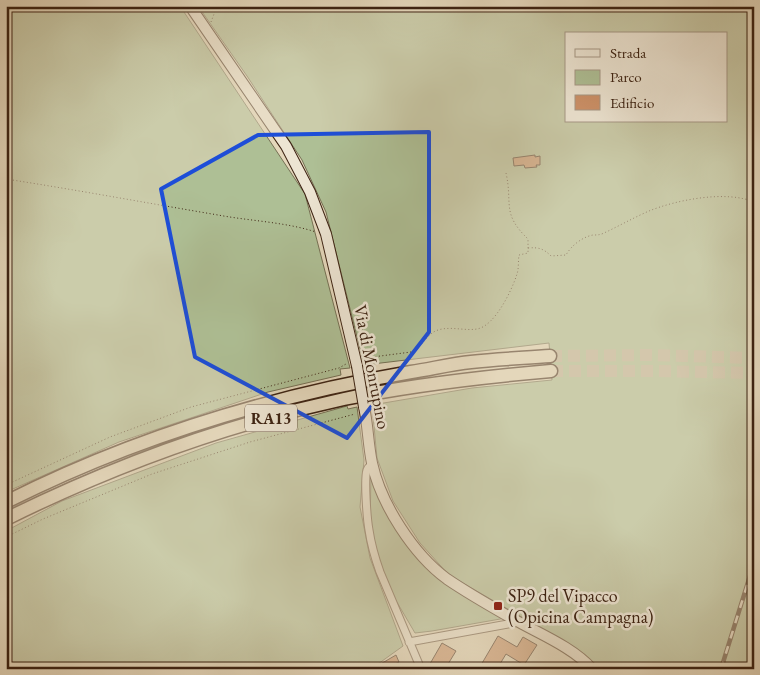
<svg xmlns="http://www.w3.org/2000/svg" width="760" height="675" viewBox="0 0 760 675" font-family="'EB Garamond',serif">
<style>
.green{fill:#aebf95;stroke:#757054;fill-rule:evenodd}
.building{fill:#cc9067;stroke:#3c2212}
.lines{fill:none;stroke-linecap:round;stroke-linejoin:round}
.highway-tunnel{stroke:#c2b399;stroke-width:12;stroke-dasharray:12 6;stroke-linecap:butt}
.street-casing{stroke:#664f3c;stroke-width:9}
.secondary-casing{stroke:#3c2212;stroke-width:12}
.highway-casing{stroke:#3c2212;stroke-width:15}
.path{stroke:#3c2212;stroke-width:1;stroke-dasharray:1 2.5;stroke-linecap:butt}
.street{stroke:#ede5d3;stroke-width:7}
.secondary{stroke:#ede5d3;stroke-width:10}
.highway{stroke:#e4d7bb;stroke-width:12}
.rail-casing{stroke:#3c2212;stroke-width:4.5}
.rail{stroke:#ede5d3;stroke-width:2.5;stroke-dasharray:8;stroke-linecap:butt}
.secondary-bridge-casing{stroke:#3c2212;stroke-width:12;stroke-linecap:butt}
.secondary-bridge{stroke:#ede5d3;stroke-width:10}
.marked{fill:none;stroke:#1d4ed8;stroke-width:4;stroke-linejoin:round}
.poi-dot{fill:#8f2418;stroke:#ede5d3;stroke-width:2}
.labels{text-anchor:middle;stroke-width:5;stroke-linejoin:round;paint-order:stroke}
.shield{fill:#ede5d3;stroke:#715c4c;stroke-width:1}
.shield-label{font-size:16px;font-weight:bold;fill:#3c2212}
.street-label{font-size:18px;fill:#3c2212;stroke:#ede5d3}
.poi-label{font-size:18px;fill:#3c2212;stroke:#ede5d3;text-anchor:start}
</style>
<rect width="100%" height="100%" fill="#e4d7bb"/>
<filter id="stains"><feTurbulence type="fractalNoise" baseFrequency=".004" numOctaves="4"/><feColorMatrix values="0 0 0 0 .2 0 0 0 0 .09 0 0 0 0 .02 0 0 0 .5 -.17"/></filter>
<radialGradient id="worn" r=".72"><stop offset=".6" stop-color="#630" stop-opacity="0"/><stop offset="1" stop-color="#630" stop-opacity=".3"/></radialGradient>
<!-- green -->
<path class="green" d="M6 6H180L305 194 350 368 340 369 341 375 268 392 119 442 6 492Z
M198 6H754V669H600L577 649 449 575 420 543 393 501 377 458 372 405 472 388 552 380 549 343 364 365 326 212 302 160 247 76ZM566 34H726V121H566Z
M347 406 348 409 357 407 364 460 360 507 370 558 403 646 371 669H6V531L62 501 216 443Z
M371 474 427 566 506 618 432 631 415 633 391 592 382 572 370 530Z"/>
<!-- building -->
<path class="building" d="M535 155V157L540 156V165H536L537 167 525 168 524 165 514 166 513 158Z
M498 636 517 647 523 637 537 645 524 665 506 654 497 669H488L481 665Z
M442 643 456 651 445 669H427Z
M396 655 399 662 393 665 394 669H372Z"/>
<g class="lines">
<!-- highway-tunnel -->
<path class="highway-tunnel" d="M550 356 651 355 754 358
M551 371H655L754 373"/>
<defs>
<path id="street" d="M372 464C370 466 368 467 367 470 364 479 367 519 369 530 371 544 375 558 380 572L421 669
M409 642 519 622"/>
<path id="secondary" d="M190 6 286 146 310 192 326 234 357 366
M364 407C368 425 368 444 372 463 381 504 413 554 447 579 469 594 492 607 515 620 540 634 574 648 592 669"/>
<path id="highway" d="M6 502C133 438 271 396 411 372 431 369 451 364 471 362 497 359 524 358 550 356
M6 519C113 466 228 424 344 399 412 385 482 377 551 371"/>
</defs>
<!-- street casing -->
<use href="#street" class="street-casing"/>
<!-- secondary casing -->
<use href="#secondary" class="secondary-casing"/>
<!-- highway casing -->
<use href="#highway" class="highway-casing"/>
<!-- path -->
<path class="path" d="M211 22 217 6
M6 179C77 190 147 203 218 215 250 221 285 222 316 232
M528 248C539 247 544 249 551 256L566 255C571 246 582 237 593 235 597 235 600 235 604 233 619 226 633 218 649 211 676 200 726 190 754 202
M357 324C366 334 375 342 374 356
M365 358 411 352C423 347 426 334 438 330 451 326 464 331 477 329 495 326 512 290 517 274 519 268 518 261 519 255L528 253V239C501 213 513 204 506 173
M6 485 110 437 191 407 339 368 346 364
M6 537 43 519 152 474 250 442 355 414"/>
<!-- street -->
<use href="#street" class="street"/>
<!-- secondary -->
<use href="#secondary" class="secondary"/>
<!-- highway -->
<use href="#highway" class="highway"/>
<defs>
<path id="rail" d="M721 669 754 563"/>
</defs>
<!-- rail casing -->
<use href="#rail" class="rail-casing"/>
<!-- rail -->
<use href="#rail" class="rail"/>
<defs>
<path id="secondary-bridge" d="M357 366 364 407"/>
</defs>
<!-- secondary-bridge casing -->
<use href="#secondary-bridge" class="secondary-bridge-casing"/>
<!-- secondary-bridge -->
<use href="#secondary-bridge" class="secondary-bridge"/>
</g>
<!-- marked area -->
<path d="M0 0H760V675H0ZM429 132V332L347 438 195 357 161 189 258 135Z" fill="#e4d7bb" fill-opacity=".55" fill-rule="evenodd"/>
<path class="marked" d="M429 132V332L347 438 195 357 161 189 258 135Z"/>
<!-- markers -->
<rect class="poi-dot" x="493" y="601" width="10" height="10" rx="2.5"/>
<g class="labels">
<!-- shield labels -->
<rect class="shield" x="245" y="404.5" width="52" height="27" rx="4"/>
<g class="shield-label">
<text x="271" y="424">RA13</text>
</g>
<!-- street labels -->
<g class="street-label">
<text transform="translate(372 367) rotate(79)" y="6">Via di Monrupino</text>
</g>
<!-- poi labels -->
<g class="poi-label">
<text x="508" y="602">SP9 del Vipacco<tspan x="508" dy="21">(Opicina Campagna)</tspan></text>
</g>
</g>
<!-- margin -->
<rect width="760" height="675" fill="none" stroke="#e4d7bb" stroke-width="25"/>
<rect x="8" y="8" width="745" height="660" fill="none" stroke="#3c2212" stroke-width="2.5"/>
<rect x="12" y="12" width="735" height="650" fill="none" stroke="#3c2212"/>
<!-- legend -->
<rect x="565" y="32" width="162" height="90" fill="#ede5d3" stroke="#a69786"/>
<rect x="575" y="49" width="25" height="8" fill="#ede5d3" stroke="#a69786"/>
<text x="610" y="58" font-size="15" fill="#3c2212">Strada</text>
<rect x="575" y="70" width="25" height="15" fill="#aebf95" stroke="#a69786"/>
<text x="610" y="82" font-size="15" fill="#3c2212">Parco</text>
<rect x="575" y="95" width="25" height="15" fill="#cc9067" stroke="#a69786"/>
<text x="610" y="108" font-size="15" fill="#3c2212">Edificio</text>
<rect width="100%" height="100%" filter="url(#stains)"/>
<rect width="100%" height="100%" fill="url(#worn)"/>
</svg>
